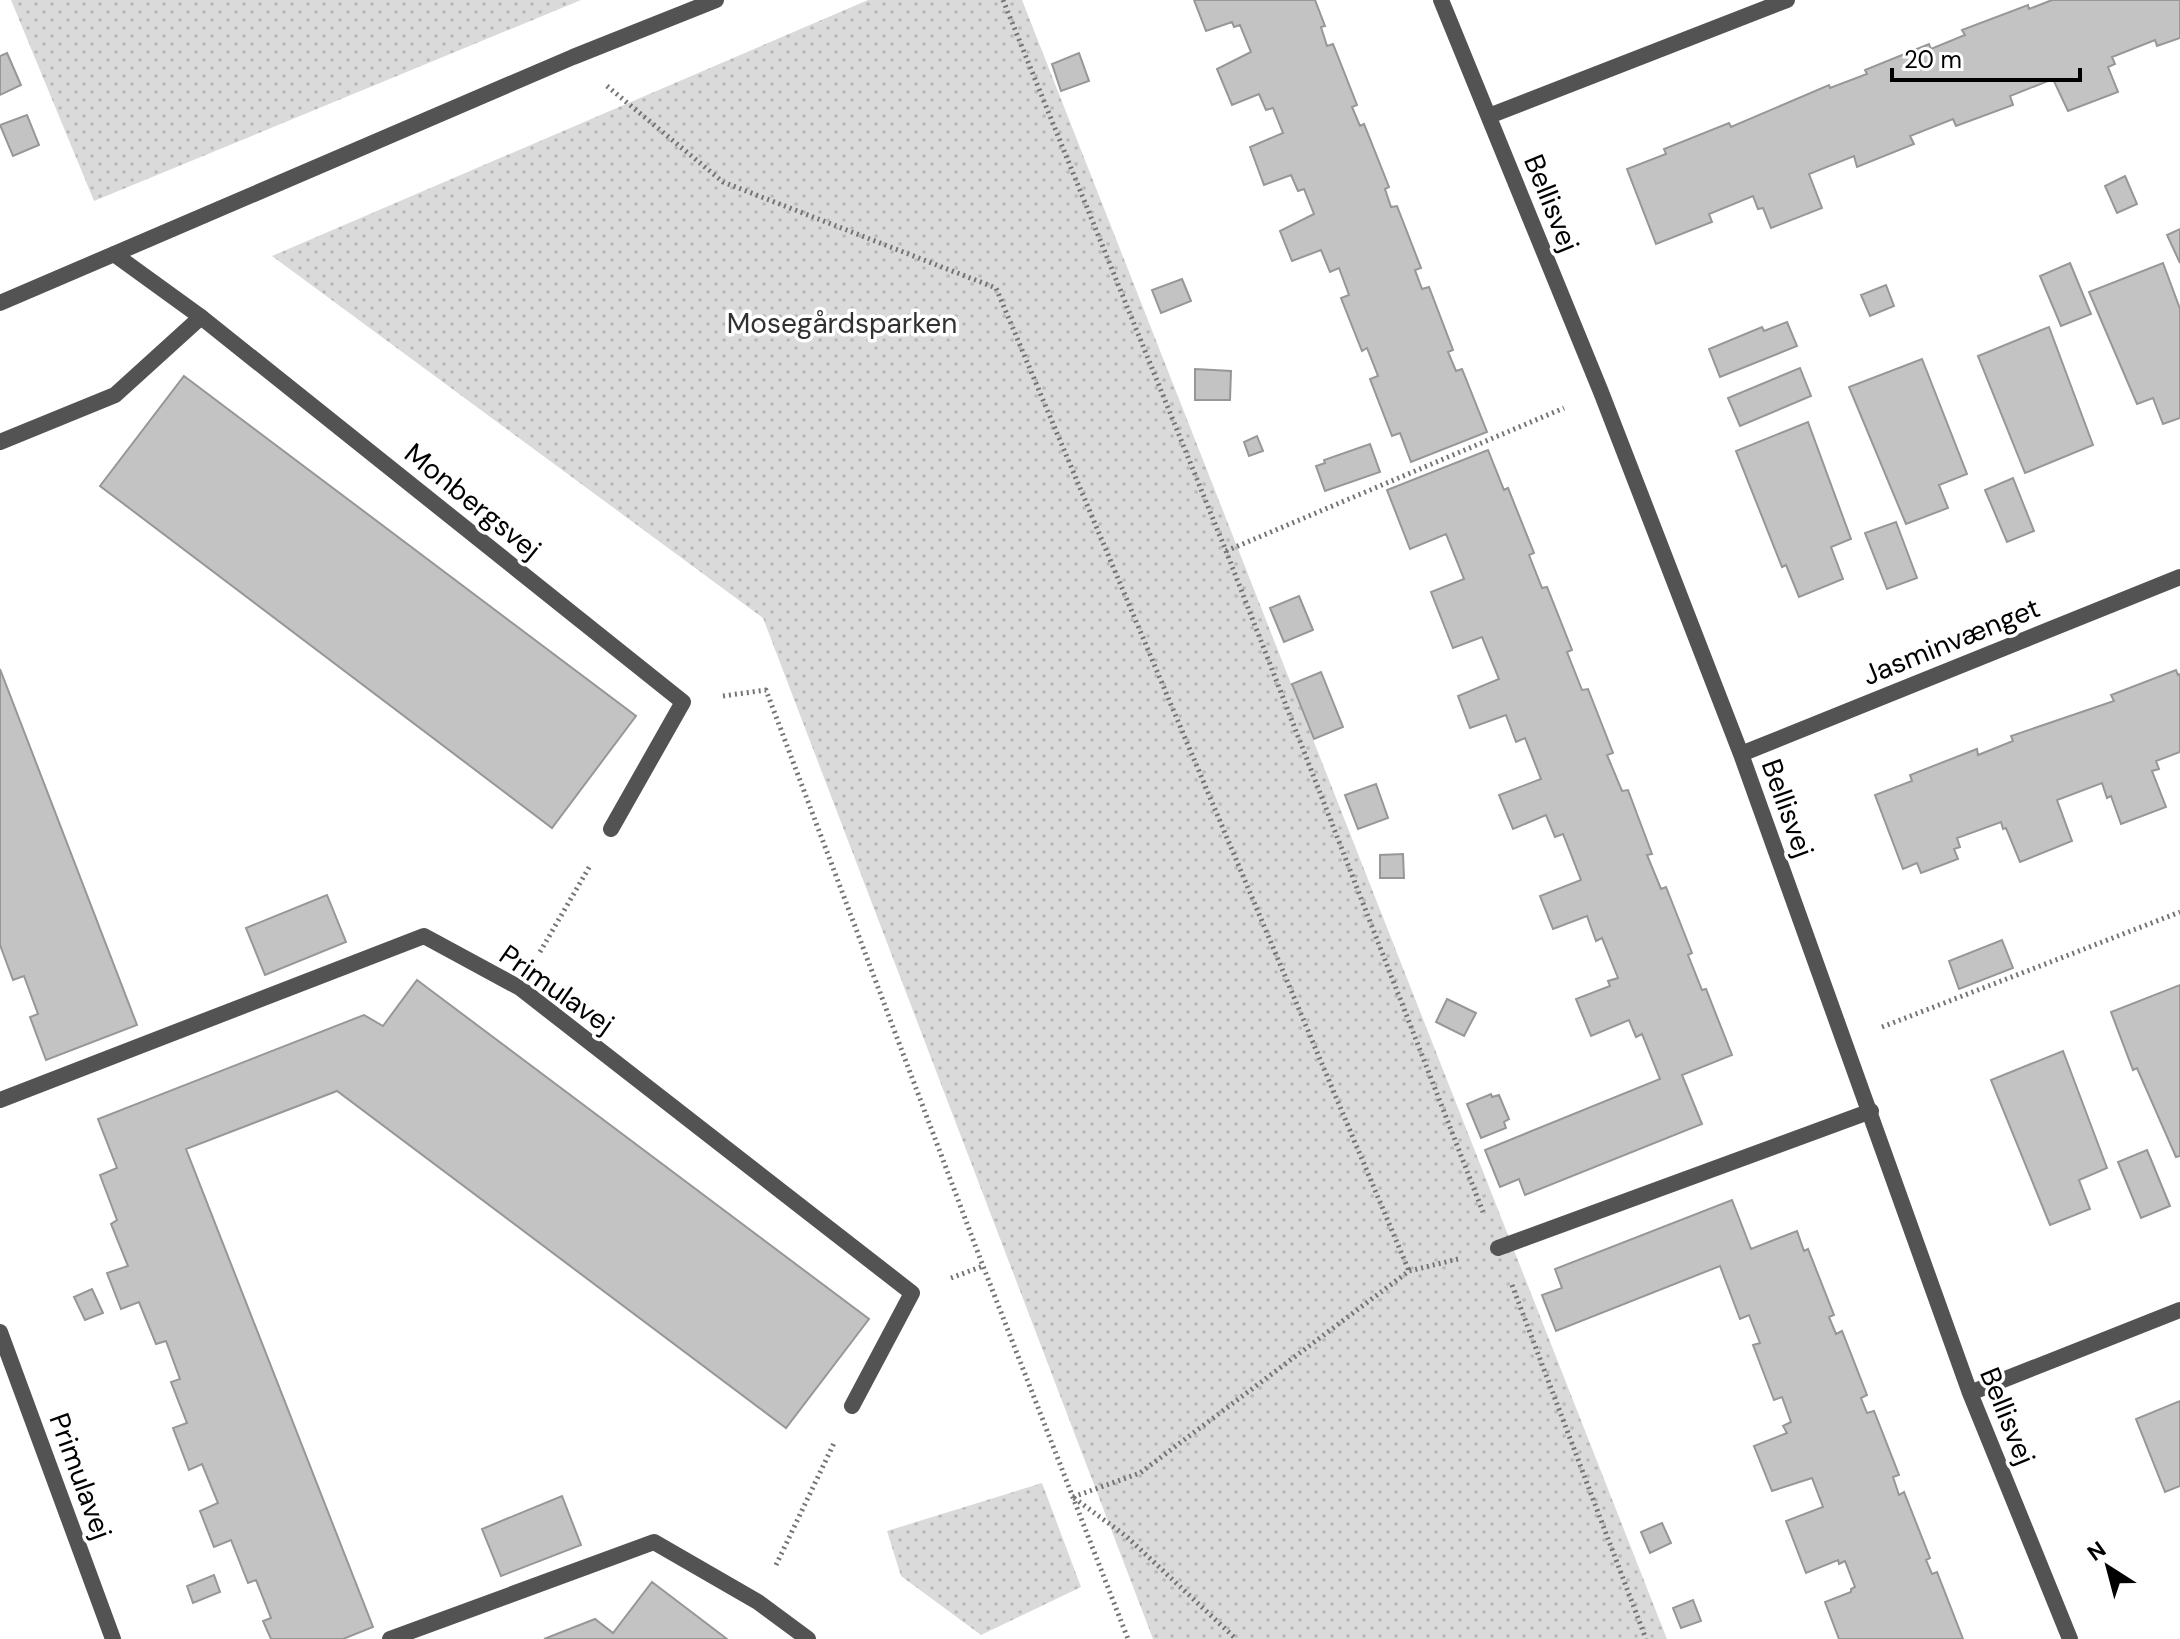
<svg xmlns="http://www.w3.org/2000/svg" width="2180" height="1639" viewBox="0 0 2180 1639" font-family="'DM Sans',sans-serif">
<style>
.park{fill:url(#park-dots)}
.building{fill:#c3c3c3;stroke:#979797;stroke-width:2}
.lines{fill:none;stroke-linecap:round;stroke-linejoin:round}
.path{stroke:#757575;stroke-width:5;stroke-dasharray:2 4;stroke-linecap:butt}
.lane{stroke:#535353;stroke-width:16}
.street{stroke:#535353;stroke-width:16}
.labels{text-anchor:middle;stroke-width:7;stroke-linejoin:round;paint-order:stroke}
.street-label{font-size:28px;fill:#000;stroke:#fff}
.park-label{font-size:28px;fill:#313131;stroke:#fff}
</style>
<defs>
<pattern id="park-dots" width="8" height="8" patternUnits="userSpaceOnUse" patternTransform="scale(2)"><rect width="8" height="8" fill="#dadada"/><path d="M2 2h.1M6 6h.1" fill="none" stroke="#b9b9b9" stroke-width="1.8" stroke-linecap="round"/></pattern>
</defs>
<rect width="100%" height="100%" fill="#fff"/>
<!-- park -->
<path class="park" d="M11 0H581L94 201Z
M868 0H1022L1667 1639H1153L763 618 272 256Z
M1042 1483 1081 1587 981 1635 901 1576 887 1531Z"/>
<!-- building -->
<path class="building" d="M1194 0H1315L1325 26 1321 27 1327 46 1333 44 1357 105 1352 107 1360 126 1364 124 1389 187 1385 189 1391 207 1397 206 1421 268 1415 270 1422 289 1429 287 1453 350 1448 352 1456 371 1462 369 1487 432 1411 462 1400 433 1392 436 1370 379 1378 376 1367 348 1362 351 1341 298 1349 295 1339 268 1330 272 1321 250 1292 261 1280 231 1314 214 1304 189 1298 191 1291 175 1264 185 1250 147 1283 133 1273 108 1266 110 1259 94 1232 105 1217 69 1251 52 1240 25 1234 27 1232 22 1206 31Z
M2052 0H2180V38L2157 46 2155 40 2112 57 2115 64 2108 67 2118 92 2068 111 2053 79 2010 96 2013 105 1956 126 1953 119 1910 136 1914 144 1857 167 1854 156 1809 174 1822 208 1771 228 1763 208 1758 209 1753 196 1709 214 1712 222 1656 244 1627 169 1666 154 1664 149 1729 123 1731 127 1829 85 1830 88 1867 74 1865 70 1929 44 1931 49 1965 35 1962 30 2028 5 2029 9Z
M7 53 21 85 0 95V56Z
M1079 53 1089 81 1061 91 1052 64Z
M27 115 39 145 13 156 0 125Z
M2125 176 2137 204 2117 213 2105 186Z
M2180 229V263L2167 235Z
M2070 263 2091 314 2061 326 2040 276Z
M2163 263 2180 309V418L2163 424 2153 398 2137 404 2089 292Z
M1182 279 1191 301 1161 313 1152 290Z
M1886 285 1894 306 1870 316 1861 295Z
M1787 322 1797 346 1720 377 1709 349 1762 327 1764 331Z
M2049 327 2093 445 2025 473 1978 356Z
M1922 359 1967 474 1939 485 1948 508 1906 524 1849 387Z
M1800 368 1811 396 1740 426 1728 398Z
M1195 369 1231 371 1230 400H1195Z
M184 376 636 716 552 828 100 486Z
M1808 422 1851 539 1831 547 1843 579 1799 597 1786 565 1782 567 1736 451Z
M1257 436 1263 451 1249 456 1244 442Z
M1370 444 1380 472 1325 491 1316 466 1325 463 1324 460Z
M1488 450 1504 490 1508 488 1534 553 1529 555 1542 588 1547 587 1572 650 1567 652 1582 690 1588 689 1613 753 1607 755 1622 791 1628 790 1652 854 1647 855 1661 889 1666 887 1692 953 1688 955 1702 990 1706 989 1732 1055 1682 1075 1702 1124 1525 1195 1519 1179 1500 1187 1485 1150 1660 1079 1642 1034 1636 1037 1629 1020 1591 1036 1576 999 1610 986 1608 981 1618 978 1602 938 1596 941 1587 916 1553 929 1540 896 1581 880 1563 834 1555 837 1546 815 1513 829 1499 795 1541 779 1525 738 1516 742 1506 715 1470 728 1458 696 1499 679 1482 637 1453 648 1431 592 1464 579 1446 534 1410 549 1387 490Z
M2013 478 2034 531 2007 542 1985 490Z
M1896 522 1917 578 1887 589 1865 533Z
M1299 596 1313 630 1284 642 1270 608Z
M0 669 137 1025 46 1060 30 1017 38 1014 24 976 13 980 0 945Z
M2176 670 2178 675 2180 674V752L2156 761 2159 769 2152 771 2166 807 2121 824 2111 796 2107 798 2102 783 2057 800 2072 841 2020 862 2006 828 2003 829 2001 822 1957 838 1960 847 1954 849 1958 859 1921 873 1917 863 1903 869 1875 795 1912 781 1910 775 1977 749 1978 755 2013 741 2011 736 2114 701 2111 695Z
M1321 672 1343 727 1314 739 1292 684Z
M1376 784 1388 818 1358 829 1345 795Z
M1403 854 1404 878H1380V855Z
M327 895 346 942 265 975 246 928Z
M2002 940 2013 968 1959 989 1949 961Z
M417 980 869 1319 786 1428 337 1091 186 1149 373 1627 343 1639H271L263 1621 271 1618 256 1580 248 1583 231 1540 214 1547 200 1511 218 1503 202 1464 189 1470 173 1428 187 1423 171 1382 180 1379 166 1341 156 1344 139 1302 121 1309 107 1273 128 1266 111 1224 117 1220 100 1175 117 1168 98 1119 364 1015 383 1026Z
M2180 985V1156L2176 1157 2137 1068 2133 1070 2111 1012Z
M1447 999 1476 1013 1464 1036 1436 1022Z
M2063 1051 2107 1168 2079 1180 2090 1209 2050 1225 1991 1080Z
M1491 1094 1492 1097 1499 1095 1509 1119 1504 1122 1506 1128 1481 1138 1467 1104Z
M2147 1150 2170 1206 2141 1218 2118 1162Z
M1732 1200 1751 1249 1797 1231 1804 1251 1808 1249 1834 1315 1829 1317 1836 1334 1842 1331 1867 1395 1861 1398 1867 1413 1874 1411 1899 1475 1893 1477 1899 1495 1904 1492 1930 1558 1926 1560 1932 1574 1937 1572 1963 1639H1839L1825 1602 1851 1592V1589L1855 1587 1845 1561 1839 1564 1838 1560 1806 1573 1786 1521 1823 1507 1812 1478 1772 1491 1754 1446 1787 1433 1783 1426 1791 1422 1782 1397 1774 1400 1753 1345 1760 1343 1749 1315 1740 1319 1720 1266 1556 1331 1542 1295 1562 1288 1555 1269Z
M92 1289 103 1313 85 1320 74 1297Z
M2180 1401V1486L2165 1492 2136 1419Z
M562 1496 581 1545 501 1576 482 1529Z
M1662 1523 1671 1543 1650 1553 1641 1532Z
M214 1575 220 1592 193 1603 187 1586Z
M652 1582 727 1639H544L595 1619 613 1633Z
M1693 1600 1701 1621 1681 1628 1673 1608Z"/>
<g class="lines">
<!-- path -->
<path class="path" d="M1003 0 1226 551 1483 1212
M607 86 723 182 996 288 1409 1271
M1226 551 1564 408
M723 696 766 690 983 1266 1128 1639
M540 952 591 864
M1882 1027 2180 912
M951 1278 983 1266
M1512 1285 1646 1639
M1073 1497 1140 1473 1409 1271 1458 1259
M1074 1498 1126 1536 1236 1639
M776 1565 835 1441"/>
<!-- lane -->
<path class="lane" d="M0 442 115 395 201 317
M1498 1248 1871 1111"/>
<!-- street -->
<path class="street" d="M1441 0 1601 392 1741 754 1970 1393 2070 1639
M1489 116 1787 0
M114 254 201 317 683 702 611 829
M0 303 573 57 716 0
M1741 754 2180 577
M0 1100 424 936 520 988 912 1293 852 1406
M0 1332 113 1639
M1970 1393 2180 1310
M390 1639 654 1542 758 1602 808 1639"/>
</g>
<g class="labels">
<!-- street labels -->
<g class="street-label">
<text transform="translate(1552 203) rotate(68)" y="10">Bellisvej</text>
<text transform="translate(473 501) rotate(39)" y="10">Monbergsvej</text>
<text transform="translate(1951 641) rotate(-22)" y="10">Jasminvænget</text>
<text transform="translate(1788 808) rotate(70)" y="10">Bellisvej</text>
<text transform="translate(557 989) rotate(35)" y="10">Primulavej</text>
<text transform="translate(2008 1416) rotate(68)" y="10">Bellisvej</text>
<text transform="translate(81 1476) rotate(70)" y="10">Primulavej</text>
</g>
<!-- park labels -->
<g class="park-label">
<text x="842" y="333">Mosegårdsparken</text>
</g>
</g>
<!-- north arrow -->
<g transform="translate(2108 1567) rotate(324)" stroke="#ffffff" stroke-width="6" paint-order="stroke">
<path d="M0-6L14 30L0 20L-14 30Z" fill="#000000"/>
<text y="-12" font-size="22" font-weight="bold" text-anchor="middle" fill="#000000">N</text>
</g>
<!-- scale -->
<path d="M1892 68v12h188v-12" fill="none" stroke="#000000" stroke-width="4"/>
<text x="1904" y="68" font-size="24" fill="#000000" stroke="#ffffff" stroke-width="6" paint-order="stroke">20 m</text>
</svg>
